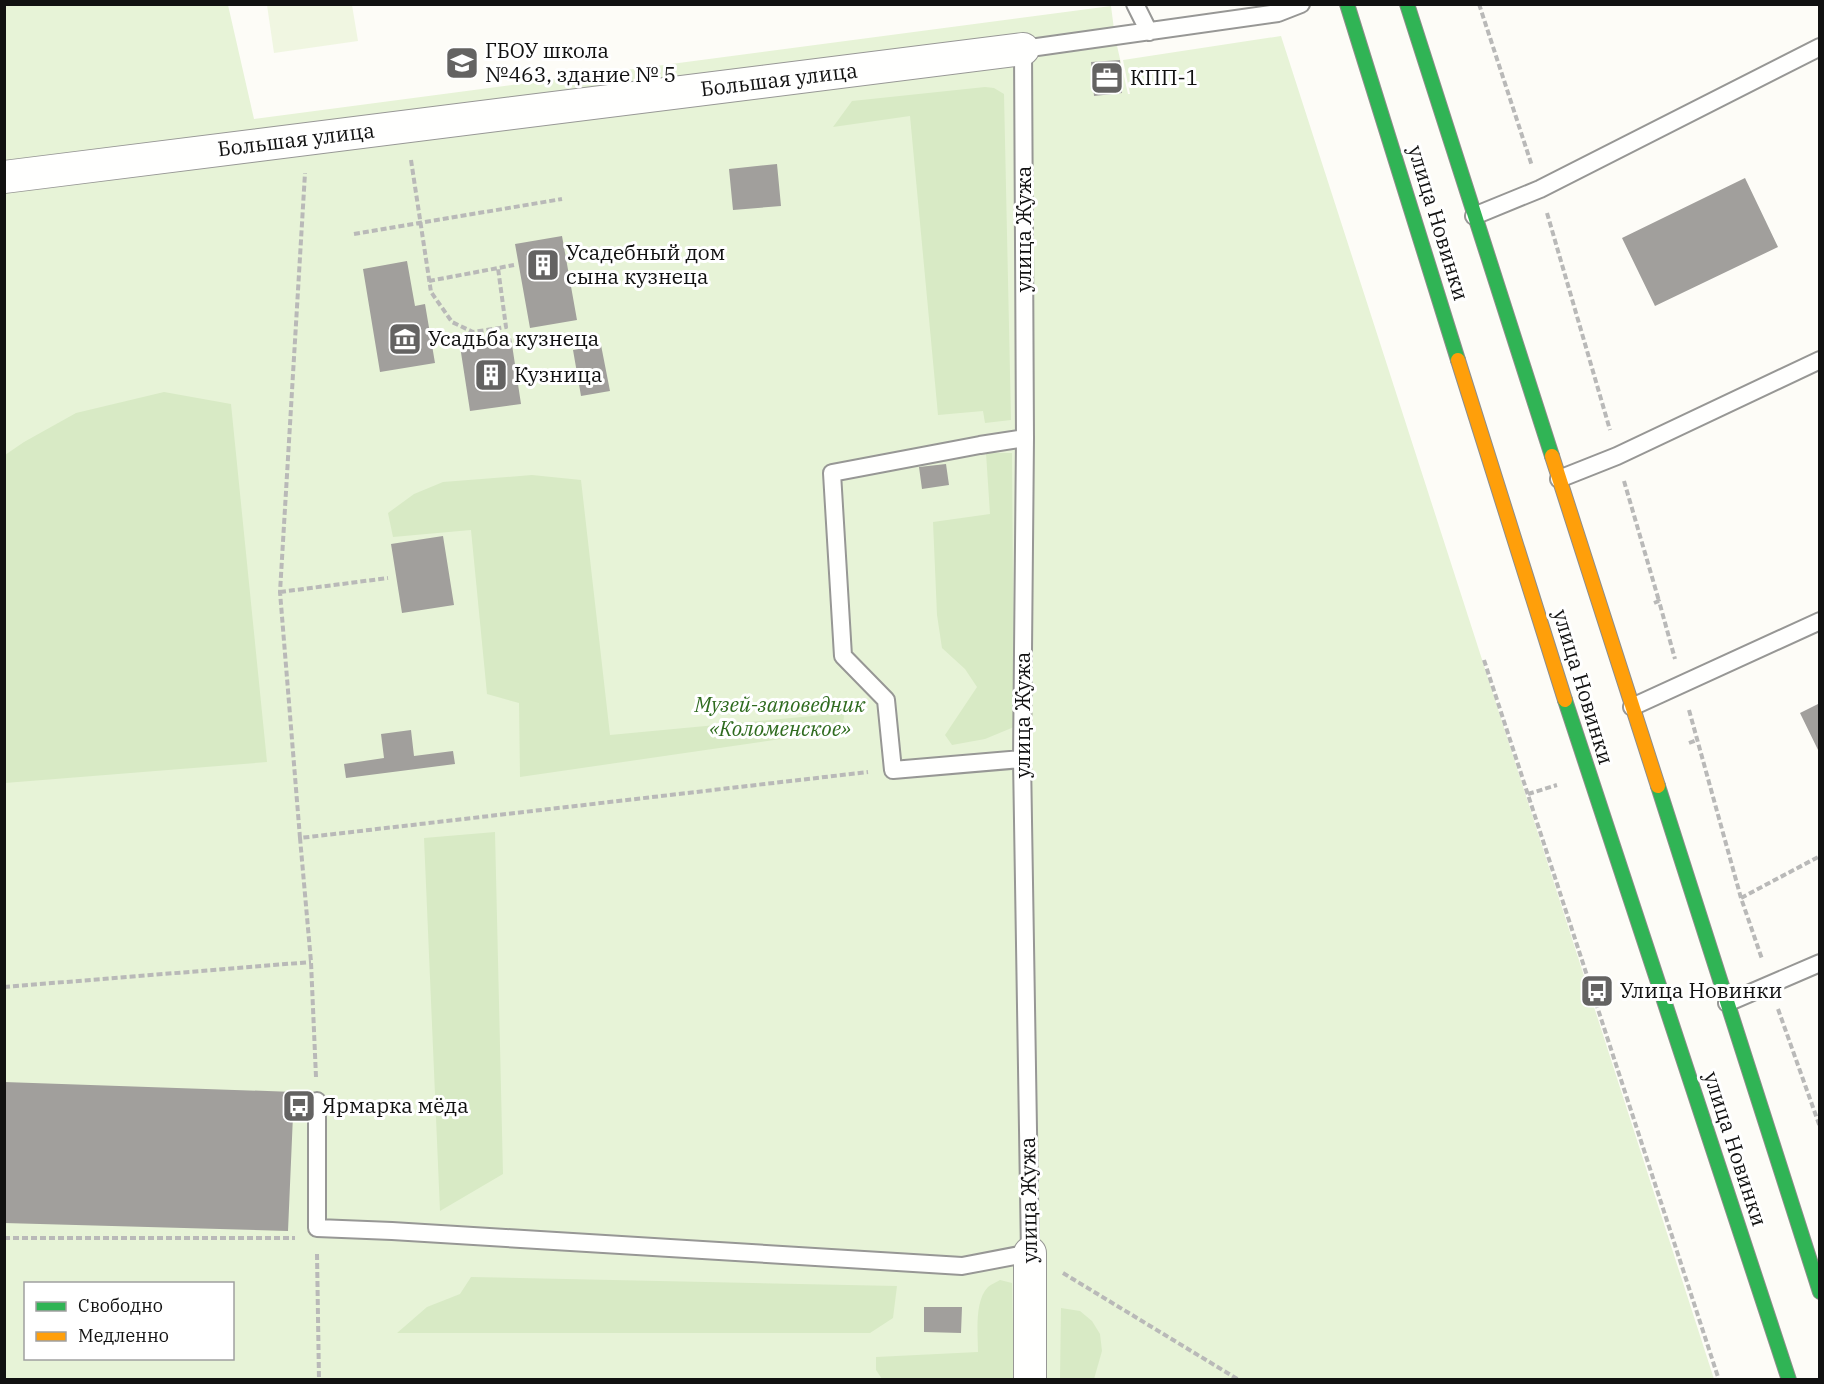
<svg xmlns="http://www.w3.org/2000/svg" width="1824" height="1384" viewBox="0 0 1824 1384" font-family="'IBM Plex Serif',serif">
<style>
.green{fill:#e7f3d7;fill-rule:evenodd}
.forest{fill:#d8eac5}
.pitch{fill:#f0f6e1}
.building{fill:#a19f9c}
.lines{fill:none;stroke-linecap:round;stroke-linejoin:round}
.lane-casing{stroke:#979795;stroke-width:20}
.street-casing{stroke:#979795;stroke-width:34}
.fast-casing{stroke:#8e8d8b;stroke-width:16}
.slow-casing{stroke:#8e8d8b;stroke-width:16}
.path{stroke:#b9b9b8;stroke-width:4;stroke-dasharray:6 3;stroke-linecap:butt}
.lane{stroke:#fffffe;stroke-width:16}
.street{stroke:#fffffe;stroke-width:32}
.fast{stroke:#30b455;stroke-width:14}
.slow{stroke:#ff9f0a;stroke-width:14}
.labels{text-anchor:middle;stroke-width:6;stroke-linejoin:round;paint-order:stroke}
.poi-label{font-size:21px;fill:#111;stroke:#fff;text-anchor:start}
.street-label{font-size:21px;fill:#111;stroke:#fff}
.park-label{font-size:21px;font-style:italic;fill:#2f6b1f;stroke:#fff}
</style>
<rect width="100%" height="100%" fill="#fdfcf7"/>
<!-- green -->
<path class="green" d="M5 5H228L254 119 1111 6 1115 37 1128 94H1130L1123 60 1281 36 1714 1379 5 1380ZM26 1284H232V1358H26Z"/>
<!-- forest -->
<path class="forest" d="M985 87 994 88 1004 94 1011 420 985 423 983 411 938 415 910 116 833 127 852 101Z
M164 392 231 404 267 762 5 783V455L24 442 76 413Z
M986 453H1012L1014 727 985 739 952 745 945 735 977 687 965 669 942 648 937 615 933 522 990 514Z
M532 475 581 480 610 735 844 713 843 730 520 777 519 703 487 694 471 530 393 537 388 513 414 494 443 482Z
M495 832 503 1174 440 1211 424 838Z
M471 1277 897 1286 893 1318 870 1333H397L427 1307 460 1294Z
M1000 1280 1012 1283 1014 1379H882L876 1370V1357L978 1352C978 1335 974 1301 988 1287 991 1284 997 1282 1000 1280Z
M1061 1308 1080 1311 1092 1321 1100 1334 1102 1351 1094 1379H1060Z"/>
<!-- pitch -->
<path class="pitch" d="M267 5H352L358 41 274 53Z"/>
<!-- building -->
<path class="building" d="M1120 60 1122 93 1094 96 1091 62Z
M777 164 781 206 733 210 729 169Z
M1745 178 1778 247 1655 306 1622 238Z
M562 236 577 320 530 328 515 244Z
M407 261 415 306 425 304 435 363 380 372 363 269Z
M511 338 521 404 470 411 460 346Z
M601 345 610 391 581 396 573 350Z
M946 464 949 485 922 489 919 467Z
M443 536 454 605 402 613 391 544Z
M1820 703V754L1800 713Z
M411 730 414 756 453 751 455 764 346 778 344 764 384 758 381 734Z
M4 1082 294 1092 288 1231 4 1223Z
M924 1307H962L961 1333 924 1332Z"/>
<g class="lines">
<defs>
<path id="lane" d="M1135 4 1149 32
M1474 216 1540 189 1820 47
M1559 479 1617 456 1820 360
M1632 707 1820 621
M1022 759 893 770 886 700 843 656 832 473 980 445 1025 438
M1727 1003 1820 963
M317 1101V1228L392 1231 962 1266 1030 1253 1022 759 1025 438 1023 49 1278 13 1301 4"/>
<path id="street" d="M4 177 1023 49
M1030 1380V1253"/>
<path id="fast" d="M1347 4 1458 360
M1407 4 1552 456
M1565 700 1789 1380
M1658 786 1820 1292"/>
<path id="slow" d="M1458 360 1565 700
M1552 456 1658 786"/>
</defs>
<!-- lane casing -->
<use href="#lane" class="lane-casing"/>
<!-- street casing -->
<use href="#street" class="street-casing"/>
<!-- fast casing -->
<use href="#fast" class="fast-casing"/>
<!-- slow casing -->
<use href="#slow" class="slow-casing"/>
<!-- path -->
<path class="path" d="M1479 4 1532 166
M411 160 431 292 452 322 473 332 506 327 498 268
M1547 213 1610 430
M354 234 562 199
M429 281 514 265
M1624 481 1659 601
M280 592 388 578
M1654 603 1659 601 1675 659
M1484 660 1719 1380
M1689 710 1741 898 1762 959
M1689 743 1697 740
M1528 794 1557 785
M300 838 280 592 305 173
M1741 898 1820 856
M4 987 311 962
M1778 1009 1820 1127
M316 1077 311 962 300 838 868 772
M4 1238H295
M317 1254 319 1380
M1063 1273 1239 1380"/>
<!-- lane -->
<use href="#lane" class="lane"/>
<!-- street -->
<use href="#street" class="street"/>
<!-- fast -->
<use href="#fast" class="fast"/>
<!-- slow -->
<use href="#slow" class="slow"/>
</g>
<!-- icons -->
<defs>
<symbol id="school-square" viewBox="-11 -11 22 22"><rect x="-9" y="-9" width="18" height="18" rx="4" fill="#646362" stroke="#fff"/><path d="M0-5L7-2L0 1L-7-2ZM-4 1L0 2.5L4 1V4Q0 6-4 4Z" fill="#fff"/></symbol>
<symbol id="office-square" viewBox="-11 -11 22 22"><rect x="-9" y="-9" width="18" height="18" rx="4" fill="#646362" stroke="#fff"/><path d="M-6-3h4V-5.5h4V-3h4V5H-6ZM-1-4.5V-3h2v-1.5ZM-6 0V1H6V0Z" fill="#fff"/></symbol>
<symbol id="building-square" viewBox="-11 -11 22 22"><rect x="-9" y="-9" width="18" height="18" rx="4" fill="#646362" stroke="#fff"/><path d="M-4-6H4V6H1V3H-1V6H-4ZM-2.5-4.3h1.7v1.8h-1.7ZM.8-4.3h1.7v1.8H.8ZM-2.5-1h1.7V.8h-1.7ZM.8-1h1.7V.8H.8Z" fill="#fff"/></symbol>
<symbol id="museum-square" viewBox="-11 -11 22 22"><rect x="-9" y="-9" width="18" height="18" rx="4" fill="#646362" stroke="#fff"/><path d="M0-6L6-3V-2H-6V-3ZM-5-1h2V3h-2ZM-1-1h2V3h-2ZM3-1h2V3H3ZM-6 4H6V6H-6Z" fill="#fff"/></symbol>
<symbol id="bus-square" viewBox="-11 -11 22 22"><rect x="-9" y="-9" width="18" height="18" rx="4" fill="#646362" stroke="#fff"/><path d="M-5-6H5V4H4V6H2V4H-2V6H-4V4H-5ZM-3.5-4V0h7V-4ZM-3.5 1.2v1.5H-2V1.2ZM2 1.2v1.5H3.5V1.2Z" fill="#fff"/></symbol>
</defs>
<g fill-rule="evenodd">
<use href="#school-square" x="443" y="44" width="38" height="38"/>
<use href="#office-square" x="1088" y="59" width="38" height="38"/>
<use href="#building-square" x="524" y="246" width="38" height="38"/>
<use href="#museum-square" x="386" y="320" width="38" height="38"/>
<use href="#building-square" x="472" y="356" width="38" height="38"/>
<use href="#bus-square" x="1578" y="972" width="38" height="38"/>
<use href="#bus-square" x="280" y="1087" width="38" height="38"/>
</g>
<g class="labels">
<!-- poi labels -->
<g class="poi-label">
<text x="485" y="58">ГБОУ школа<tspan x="485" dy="24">№463, здание № 5</tspan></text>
<text x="1130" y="85">КПП-1</text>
<text x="566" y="260">Усадебный дом<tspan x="566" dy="24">сына кузнеца</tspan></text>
<text x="428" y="346">Усадьба кузнеца</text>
<text x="514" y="382">Кузница</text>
<text x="1620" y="998">Улица Новинки</text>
<text x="322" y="1113">Ярмарка мёда</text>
</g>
<!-- street labels -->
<g class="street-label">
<text transform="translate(779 80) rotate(-7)" y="7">Большая улица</text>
<text transform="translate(296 140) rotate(-7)" y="7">Большая улица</text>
<text transform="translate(1438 223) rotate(73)" y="7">улица Новинки</text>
<text transform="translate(1024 229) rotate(-90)" y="7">улица Жужа</text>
<text transform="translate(1583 687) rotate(73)" y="7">улица Новинки</text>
<text transform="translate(1023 715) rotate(-90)" y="7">улица Жужа</text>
<text transform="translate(1735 1149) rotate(72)" y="7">улица Новинки</text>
<text transform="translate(1029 1200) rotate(-91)" y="7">улица Жужа</text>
</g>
<!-- park labels -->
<g class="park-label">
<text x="780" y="712">Музей-заповедник<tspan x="780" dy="24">«Коломенское»</tspan></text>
</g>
</g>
<!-- border -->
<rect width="1824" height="1384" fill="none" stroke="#111111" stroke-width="12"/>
<!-- legend -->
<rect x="24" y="1282" width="210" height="78" fill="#ffffff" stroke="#a0a0a0" stroke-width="1.5"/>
<rect x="36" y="1302" width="30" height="9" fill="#30b455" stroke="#a0a0a0" stroke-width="1.5"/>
<text x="78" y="1312" font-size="18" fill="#111111">Свободно</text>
<rect x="36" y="1332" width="30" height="9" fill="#ff9f0a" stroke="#a0a0a0" stroke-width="1.5"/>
<text x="78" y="1342" font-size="18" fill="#111111">Медленно</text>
</svg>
